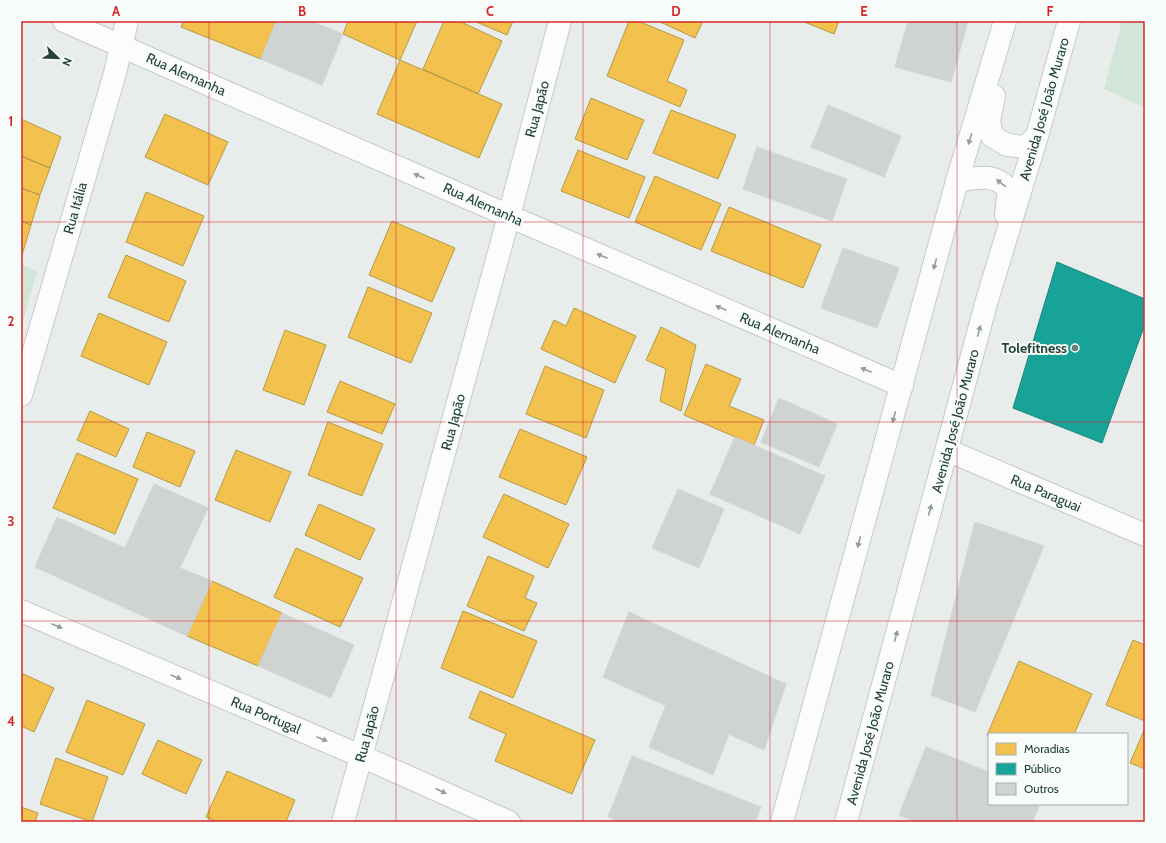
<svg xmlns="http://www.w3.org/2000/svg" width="1166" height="843" viewBox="0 0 1166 843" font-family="Cabin,sans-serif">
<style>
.green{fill:#d1e6d8}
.homes{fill:#f2c14e;stroke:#b49b48}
.public{fill:#17a398;stroke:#1b867c}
.building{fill:#cfd4d2;stroke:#d1d6d4}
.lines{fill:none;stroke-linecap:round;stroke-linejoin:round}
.minor-casing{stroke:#c5cac8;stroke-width:24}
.tertiary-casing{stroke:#c5cac8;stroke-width:24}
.secondary-casing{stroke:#c3cbc8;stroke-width:24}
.minor{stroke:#fcfcfc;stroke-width:22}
.tertiary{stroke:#fcfcfc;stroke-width:22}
.secondary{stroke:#fcfcfc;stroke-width:22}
.oneway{fill:#909f9b}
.grid{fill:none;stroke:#d62828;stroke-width:1;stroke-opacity:0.55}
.poi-dot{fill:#697e78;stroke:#f7fbf9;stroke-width:1.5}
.labels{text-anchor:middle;stroke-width:4;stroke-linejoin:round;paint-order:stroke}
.street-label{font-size:14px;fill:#24423a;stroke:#f7fbf9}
.poi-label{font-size:14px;font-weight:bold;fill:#24423a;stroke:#f7fbf9;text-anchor:end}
.neatline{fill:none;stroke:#d62828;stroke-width:1.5}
.grid-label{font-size:13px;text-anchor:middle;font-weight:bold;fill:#d62828}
</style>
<rect width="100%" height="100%" fill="#e8edeb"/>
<!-- green -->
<path class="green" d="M1122 21 1145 22V108L1104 89Z
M21 264 37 271 21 329Z"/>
<!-- homes -->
<path class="homes" d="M184 21H276L261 59 181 27Z
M348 21H417L400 60 343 34Z
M444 21H459L502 41 478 94 423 69Z
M474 21H513L507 35Z
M629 21H638L684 40 667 81 687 90 680 107 607 76Z
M658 21H703L695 38Z
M802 21H839L834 34Z
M400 60 502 104 479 158 377 114Z
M591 98 644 120 627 160 575 139Z
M671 110 736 135 718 179 653 153Z
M165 114 228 142 208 185 145 157Z
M21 119 61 137 50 168 21 156Z
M578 150 645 177 629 218 561 191Z
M21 156 50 168 40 195 21 188Z
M655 176 721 204 701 250 635 222Z
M21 188 40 195 31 225 21 221Z
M146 192 204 216 183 266 126 242Z
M729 207 821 245 803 288 711 251Z
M21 221 31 225 22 255 21 254Z
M392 221 455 248 432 302 369 275Z
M126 255 186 281 169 322 108 297Z
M368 287 432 313 411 363 348 337Z
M574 308 636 336 615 383 541 349 554 320 566 326Z
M99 313 167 342 149 385 81 356Z
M661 327 696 345 681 411 660 401 666 369 646 360Z
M285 330 326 345 304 405 263 390Z
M706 364 741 379 729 406 764 420 754 445 684 415Z
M545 366 604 390 586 438 526 414Z
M340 381 395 404 382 434 327 412Z
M90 411 129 429 116 457 77 440Z
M328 422 383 444 362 496 308 475Z
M520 429 587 457 566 505 499 477Z
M147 432 195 451 180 487 133 467Z
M236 450 291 472 270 522 215 500Z
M77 453 138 479 115 534 53 508Z
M504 494 569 524 548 568 483 537Z
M319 504 375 529 360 560 305 535Z
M296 548 363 578 340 627 274 597Z
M488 556 534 576 525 598 537 603 524 631 467 606Z
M212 581 282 613 258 666 187 636Z
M463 611 537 641 513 698 441 668Z
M1133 640 1145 645V721L1106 705Z
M1019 661 1092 694 1074 734 987 735Z
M21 673 54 688 34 732 21 726Z
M480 691 595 740 572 794 495 761 506 734 469 718Z
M87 700 145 724 123 775 66 752Z
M1145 728V769L1130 763Z
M158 740 202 760 186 794 142 774Z
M56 758 108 777 92 822 40 804Z
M227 771 295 800 286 822H217L206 817Z
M21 807 38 813 35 822H21Z"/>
<!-- public -->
<path class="public" d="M1057 262 1145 299V324L1102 443 1013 408Z"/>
<!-- building -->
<path class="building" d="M276 21H310L343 34 322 85 261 59Z
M908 21H968L951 82 895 67Z
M828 105 901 136 884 177 811 147Z
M757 147 847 179 832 221 743 189Z
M843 248 899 268 877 328 821 308Z
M779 398 837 424 819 467 761 442Z
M735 437 825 476 800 534 710 494Z
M154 484 208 508 180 568 212 581 187 636 35 567 57 517 125 548Z
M678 489 724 509 699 568 652 548Z
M975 522 1044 546 975 712 931 695Z
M629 612 786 684 764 750 603 677Z
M282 613 354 645 331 698 258 666Z
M666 705 729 734 713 775 649 747Z
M926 747 989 772V804H1040L1032 822H915L899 815Z
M632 756 761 807 755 822H620L608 817Z"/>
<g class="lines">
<defs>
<path id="minor" d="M21 395 115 73 127 21
M947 450 1145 535
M343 822 509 216 560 21"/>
<path id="tertiary" d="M64 21 509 216 902 386
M21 611 361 756 509 822"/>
<path id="secondary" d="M994 96 989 121 992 136 1007 145 1026 147 1037 136
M957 181C977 178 994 172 1009 190L1006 215
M782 822 957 181 1005 21
M846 822 987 300 1037 136 1069 21"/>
</defs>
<!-- minor casing -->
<use href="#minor" class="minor-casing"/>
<!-- tertiary casing -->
<use href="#tertiary" class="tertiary-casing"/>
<!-- secondary casing -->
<use href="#secondary" class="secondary-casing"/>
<!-- minor -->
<use href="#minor" class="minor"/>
<!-- tertiary -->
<use href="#tertiary" class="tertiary"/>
<!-- secondary -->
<use href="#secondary" class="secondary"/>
</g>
<!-- one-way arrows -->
<defs><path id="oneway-solid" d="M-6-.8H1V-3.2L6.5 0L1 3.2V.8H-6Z"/></defs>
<g class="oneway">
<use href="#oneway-solid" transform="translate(970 139) rotate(107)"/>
<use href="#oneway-solid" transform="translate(419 176) rotate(-156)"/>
<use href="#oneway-solid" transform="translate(1001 183) rotate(-143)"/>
<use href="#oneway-solid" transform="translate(602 256) rotate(-157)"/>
<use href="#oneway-solid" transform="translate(935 264) rotate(105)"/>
<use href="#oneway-solid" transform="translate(721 308) rotate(-157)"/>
<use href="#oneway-solid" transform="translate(979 331) rotate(-75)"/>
<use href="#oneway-solid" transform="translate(866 370) rotate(-157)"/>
<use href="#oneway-solid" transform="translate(894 417) rotate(105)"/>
<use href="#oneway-solid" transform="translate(930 510) rotate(-75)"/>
<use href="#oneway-solid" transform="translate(859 542) rotate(105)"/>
<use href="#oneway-solid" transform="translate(57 626) rotate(23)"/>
<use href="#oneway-solid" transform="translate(896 636) rotate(-75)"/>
<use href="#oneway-solid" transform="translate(176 677) rotate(23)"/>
<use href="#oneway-solid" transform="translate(322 739) rotate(23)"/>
<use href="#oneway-solid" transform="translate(441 791) rotate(24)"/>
</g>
<!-- grid -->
<path class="grid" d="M209 21V822M396 21V822M583 21V822M770 21V822M957 21V822M21 222H1145M21 422H1145M21 621H1145"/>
<!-- markers -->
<circle class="poi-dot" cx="1075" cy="348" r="4"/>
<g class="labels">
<!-- street labels -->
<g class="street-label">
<text transform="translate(186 74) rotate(24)" y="5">Rua Alemanha</text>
<text transform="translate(537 109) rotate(-75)" y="5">Rua Japão</text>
<text transform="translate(1044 109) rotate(-74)" y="5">Avenida José João Muraro</text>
<text transform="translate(483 204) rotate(24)" y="5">Rua Alemanha</text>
<text transform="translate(75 208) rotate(-74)" y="5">Rua Itália</text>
<text transform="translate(780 333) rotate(23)" y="5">Rua Alemanha</text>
<text transform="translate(955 421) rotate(-75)" y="5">Avenida José João Muraro</text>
<text transform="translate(453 422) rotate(-75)" y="5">Rua Japão</text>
<text transform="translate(1046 493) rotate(23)" y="5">Rua Paraguai</text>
<text transform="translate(266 715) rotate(23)" y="5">Rua Portugal</text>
<text transform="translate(870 733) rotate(-75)" y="5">Avenida José João Muraro</text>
<text transform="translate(367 734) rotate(-75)" y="5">Rua Japão</text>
</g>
<!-- poi labels -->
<g class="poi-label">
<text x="1067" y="353">Tolefitness</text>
</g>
</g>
<!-- border -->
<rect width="1166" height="843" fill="none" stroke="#f7fbf9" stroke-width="44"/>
<!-- legend -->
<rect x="988" y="733" width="140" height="72" fill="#f7fbf9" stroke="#a3b1ad"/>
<rect x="996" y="743" width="20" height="12" fill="#f2c14e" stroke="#a3b1ad"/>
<text x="1024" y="753" font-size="12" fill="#24423a">Moradias</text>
<rect x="996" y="763" width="20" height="12" fill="#17a398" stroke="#a3b1ad"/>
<text x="1024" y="773" font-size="12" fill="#24423a">Público</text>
<rect x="996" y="783" width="20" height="12" fill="#cfd4d2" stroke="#a3b1ad"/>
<text x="1024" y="793" font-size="12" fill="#24423a">Outros</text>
<!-- north arrow -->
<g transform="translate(58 58) rotate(113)" stroke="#f7fbf9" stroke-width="3" paint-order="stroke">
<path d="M0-3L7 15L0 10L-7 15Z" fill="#24423a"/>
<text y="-6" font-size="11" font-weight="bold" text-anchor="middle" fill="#24423a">N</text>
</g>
<rect x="22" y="22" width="1122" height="799" class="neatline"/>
<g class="grid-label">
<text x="116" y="16">A</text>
<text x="302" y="16">B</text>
<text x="490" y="16">C</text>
<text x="676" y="16">D</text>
<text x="864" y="16">E</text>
<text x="1050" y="16">F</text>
<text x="11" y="126">1</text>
<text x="11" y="326">2</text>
<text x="11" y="526">3</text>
<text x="11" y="726">4</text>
</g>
</svg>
